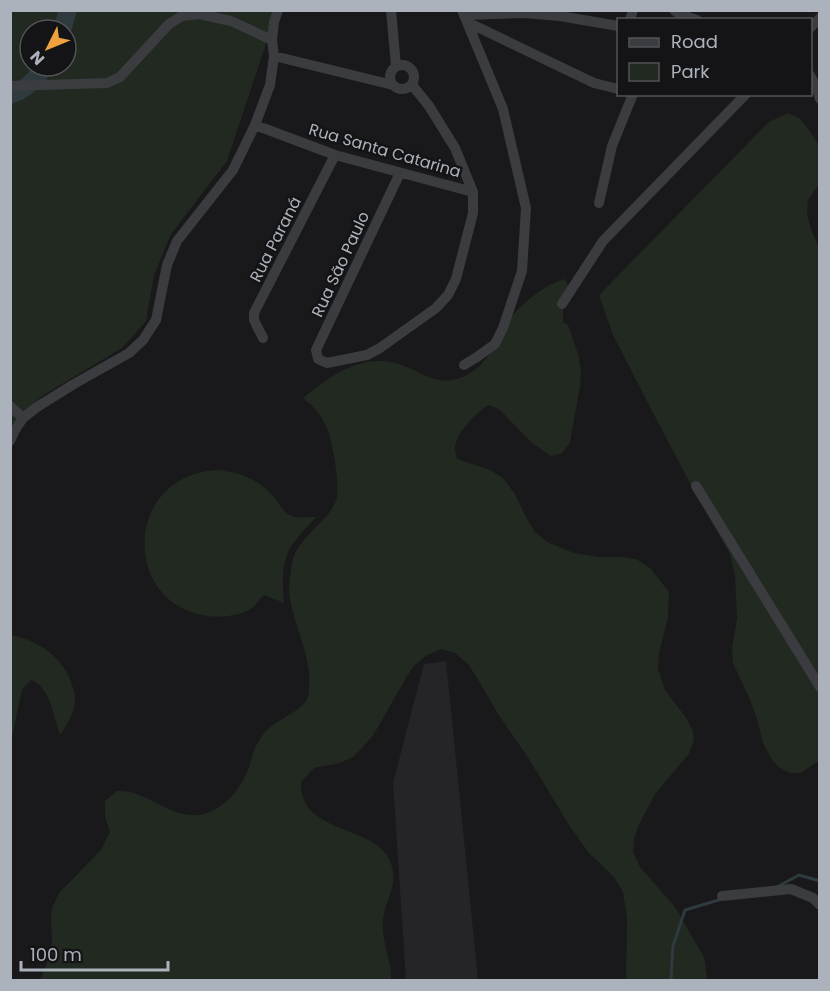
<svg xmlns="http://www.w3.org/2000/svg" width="830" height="991" viewBox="0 0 830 991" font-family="Poppins,sans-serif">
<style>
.built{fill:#252528}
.green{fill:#212921;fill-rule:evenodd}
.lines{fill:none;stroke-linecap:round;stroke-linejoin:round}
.stream{stroke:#2f3a3f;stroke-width:3}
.river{stroke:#2f3a3f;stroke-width:18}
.street{stroke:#3a3c40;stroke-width:10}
.labels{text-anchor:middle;stroke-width:5;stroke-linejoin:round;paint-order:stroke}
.street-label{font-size:16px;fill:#acb2bb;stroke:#141416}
</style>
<rect width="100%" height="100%" fill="#19191b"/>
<!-- built -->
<path class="built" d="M446 661 478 980H406L393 783 424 664Z"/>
<!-- green -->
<path class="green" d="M11 11H277L227 161 171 234 154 275 146 321 134 335 122 348 42 396 11 425ZM30 30H66V66H30Z
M788 113 799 118 809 130 820 147 819 184 808 200 807 214 811 229 820 250V760L801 773H790L779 767 772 760 763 743 757 719 750 700 733 663 732 649 737 618 735 575 730 554 699 500 652 411 613 335 599 295 757 134 769 122Z
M565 279 568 286 563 311V322L568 325 579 357 581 374 580 387 570 442 562 453 551 456 532 443 499 409 489 405C477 411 455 434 455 448 455 451 456 455 457 458L463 461 490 470 503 478 515 494 526 517 535 532 547 542 574 553 600 557H622L636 559 650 568 669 592 668 617 659 653 658 669 665 690 687 719 693 731 694 740 689 754 655 794 638 827 634 839 633 852 640 867 675 907 704 957 707 976 706 980H626L627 919 623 892 614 877 588 852 569 825 529 759 498 714 477 678 468 664 455 653 441 649 427 655 414 666 407 676 374 734 364 746 353 757 340 763 314 768 301 782C299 834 373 825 389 859 401 884 385 897 383 921 381 941 392 960 391 980H40L49 958 52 942 51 915 52 908 59 893 101 850 110 832 105 817V801L117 791C121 791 126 791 130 792 155 798 179 823 207 813 227 806 242 787 249 767 251 760 253 753 256 746 260 739 263 733 269 728 280 719 303 710 308 697 309 694 308 691 309 688 312 657 295 629 290 599 288 587 290 576 292 563 295 543 320 526 332 509 332 508 336 502 336 501 341 487 332 435 324 422 319 412 312 405 303 398 329 377 359 354 395 363 422 370 435 389 465 376 487 366 498 339 510 319 521 303 546 284 565 279Z
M217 470C239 472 258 479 273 496 279 503 283 513 292 516 299 519 309 517 316 517 306 529 292 541 287 555 281 570 283 588 284 603L264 595C260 599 256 604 252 608 240 616 221 618 207 616 120 603 124 475 217 470Z
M11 635C37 640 62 656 71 682 73 689 76 694 75 701 74 714 67 725 60 735 54 718 50 686 31 680L22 690 11 742Z"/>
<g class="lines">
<!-- stream -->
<path class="stream" d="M777 887 799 875 820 881
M671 980 673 946 685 910 722 899"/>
<!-- river -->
<path class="river" d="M62 30 68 10
M10 95C25 90 37 78 45 66"/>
<!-- street -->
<path class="street" d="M391 10 396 66
M462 10 503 109 526 208 522 271 503 328 495 344 477 357 464 365
M674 10 679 14 697 20
M464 15 523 13 560 16 618 26
M630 20 633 10
M467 22 594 83 618 89
M810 28 820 18
M274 56 393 85
M390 77a12 12 0 1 1 24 0a12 12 0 1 1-24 0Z
M810 75 816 87 820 99
M10 86 107 83 120 77 169 24 182 16 199 14 231 21 272 40
M255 125 335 155 473 192
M400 173 316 350 318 359 327 363 367 355 380 348 436 308 448 295 456 279 473 213V192L455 148 429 106 412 85
M599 203 612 146 633 94
M562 304 603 241 746 94
M263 338 254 320V313L335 155
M10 406 23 418
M10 441 15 430 23 418 37 407 74 384 129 353 143 340 156 320 167 265 177 241 233 170 255 125 270 85 274 56 272 40 274 22 278 10
M696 486 820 687
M722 896 791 889 813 898 820 905"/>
</g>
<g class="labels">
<!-- street labels -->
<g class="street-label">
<text transform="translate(385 150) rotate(16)" y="6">Rua Santa Catarina</text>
<text transform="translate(275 239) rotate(-63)" y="6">Rua Paraná</text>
<text transform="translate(340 264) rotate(-65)" y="6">Rua São Paulo</text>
</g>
</g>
<!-- border -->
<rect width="830" height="991" fill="none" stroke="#acb2bb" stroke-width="24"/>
<!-- legend -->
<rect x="617" y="18" width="195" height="78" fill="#141416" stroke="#515358" stroke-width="1.5"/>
<rect x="629" y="38" width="30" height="9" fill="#3a3c40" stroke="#515358" stroke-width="1.5"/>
<text x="671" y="48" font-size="18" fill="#acb2bb">Road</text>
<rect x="629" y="63" width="30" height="18" fill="#212921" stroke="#515358" stroke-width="1.5"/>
<text x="671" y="78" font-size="18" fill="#acb2bb">Park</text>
<!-- north arrow -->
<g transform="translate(48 48) rotate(227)"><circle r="28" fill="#141416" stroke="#515358" stroke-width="1.5"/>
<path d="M0-4.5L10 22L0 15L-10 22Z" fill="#efa13d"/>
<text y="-9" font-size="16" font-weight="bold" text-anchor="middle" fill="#acb2bb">N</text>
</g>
<!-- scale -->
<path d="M21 961v9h147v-9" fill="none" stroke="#acb2bb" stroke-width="3"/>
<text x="30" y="961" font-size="18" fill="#acb2bb" stroke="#141416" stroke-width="4.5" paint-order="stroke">100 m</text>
</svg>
